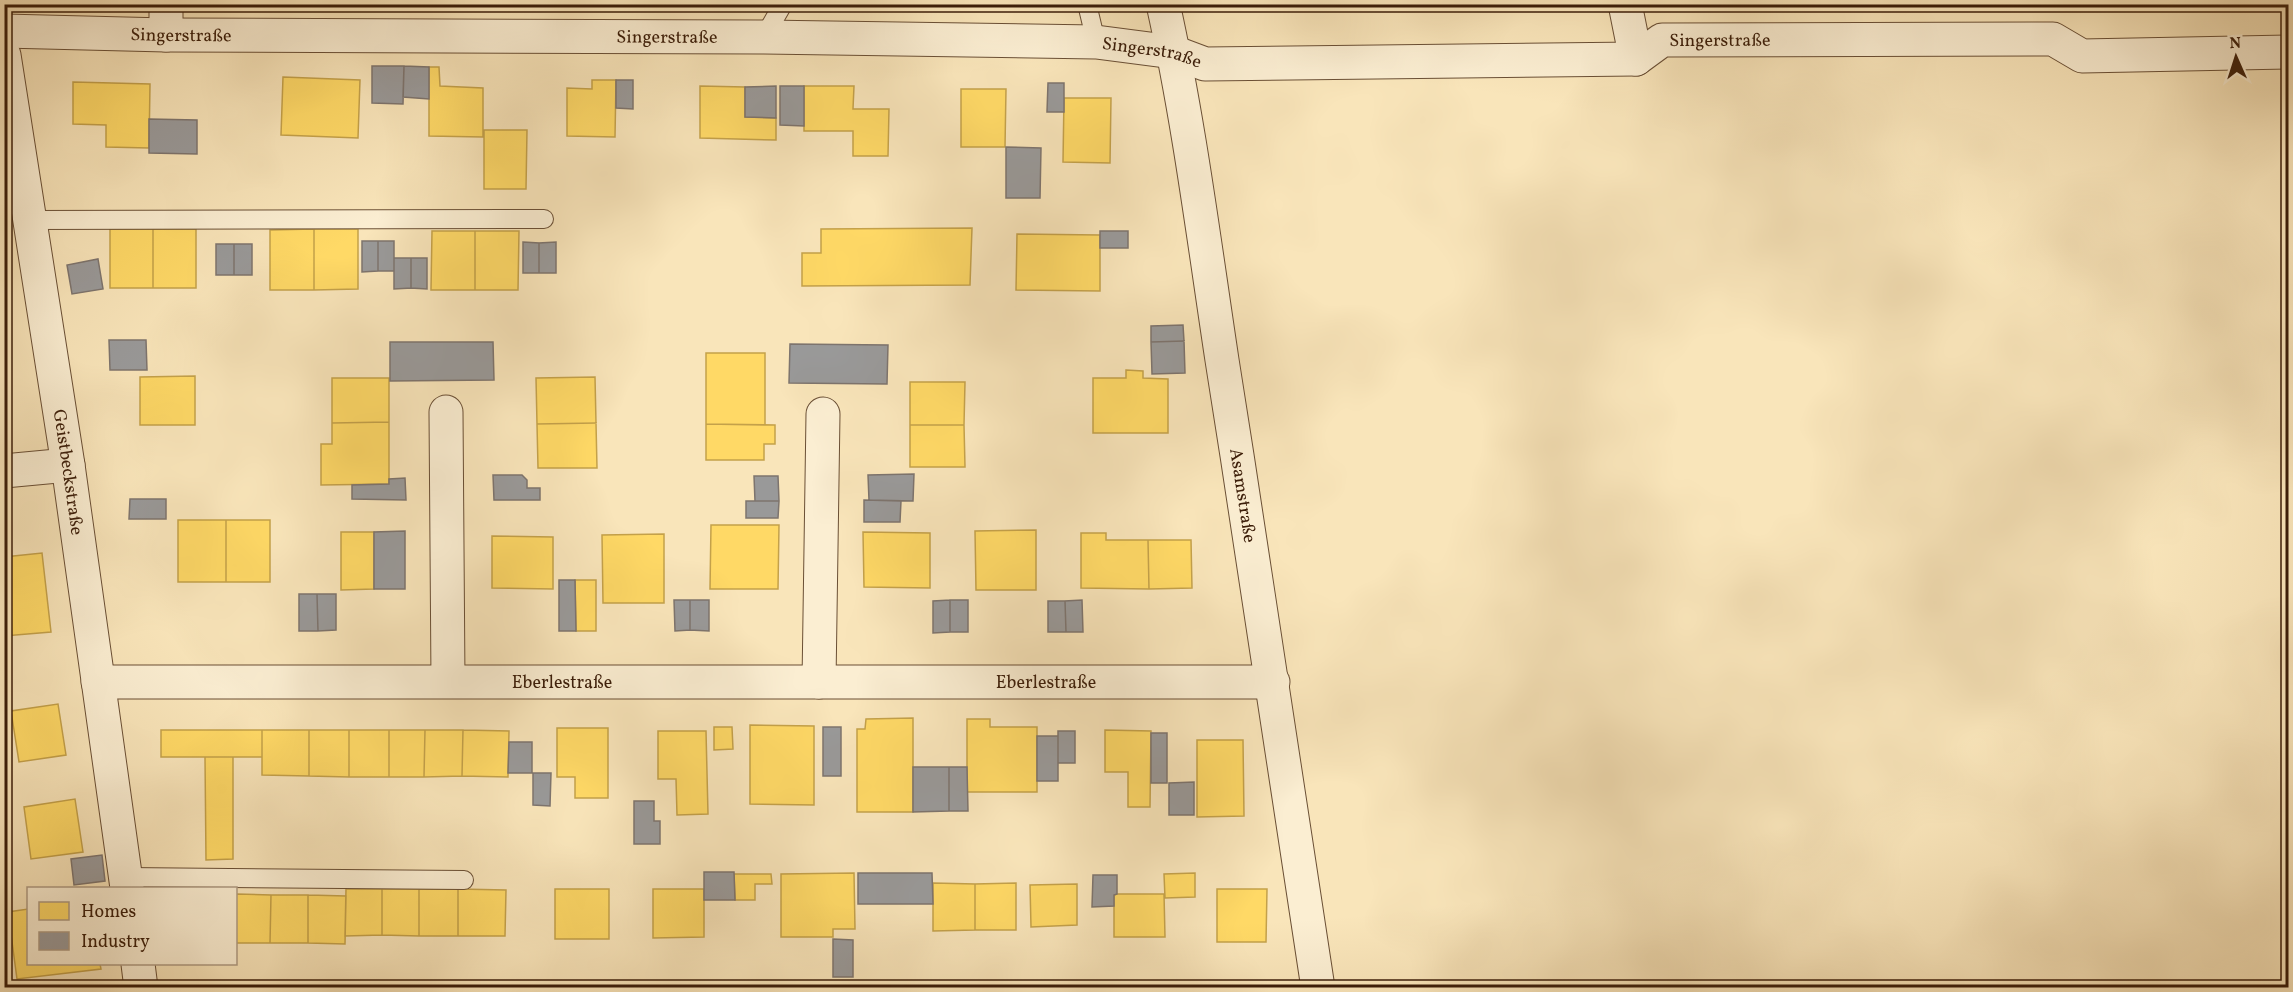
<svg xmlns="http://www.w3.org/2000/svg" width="2293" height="992" viewBox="0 0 2293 992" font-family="Vollkorn,serif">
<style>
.homes{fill:#ffd966;stroke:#c4a14a;stroke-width:1.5}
.industry{fill:#999;stroke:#7d746e;stroke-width:1.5}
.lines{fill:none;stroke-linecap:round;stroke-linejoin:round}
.service-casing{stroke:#6a4f35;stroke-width:20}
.minor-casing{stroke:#6a4f35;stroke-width:35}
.service{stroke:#fbeed2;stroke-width:18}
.minor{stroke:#fbeed2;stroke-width:33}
.labels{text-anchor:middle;stroke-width:6;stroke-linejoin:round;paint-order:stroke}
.street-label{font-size:18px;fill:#3b1d09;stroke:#fbeed2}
</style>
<rect width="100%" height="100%" fill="#f9e5ba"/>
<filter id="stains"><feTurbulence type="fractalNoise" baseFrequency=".00333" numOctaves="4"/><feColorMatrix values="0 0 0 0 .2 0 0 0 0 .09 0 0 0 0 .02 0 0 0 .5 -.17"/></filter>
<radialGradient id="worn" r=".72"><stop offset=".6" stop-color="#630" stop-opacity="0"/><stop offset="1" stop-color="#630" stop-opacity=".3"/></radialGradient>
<!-- homes -->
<path class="homes" d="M429 67H439L440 86 483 88V137L429 136Z
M283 77 360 80 358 138 281 135Z
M592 80H616L615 137 567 136V88L592 89Z
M73 82 150 84 149 148 106 147V125L73 124Z
M700 86 745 87V117L776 118V140L700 138Z
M804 86H854L853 109H889L888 156H853V131H804Z
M961 89H1006L1005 147H961Z
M1064 98H1111L1110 163 1063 162Z
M484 130H527L526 189H484Z
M972 228 970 285 802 286V253H821V229Z
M110 229H153V288H110Z
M153 229H196V288H153Z
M314 229V290H270V230Z
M314 229H358V289L314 290Z
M432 231H475V290H431Z
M475 231H519L518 290H475Z
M1017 234 1100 235V291L1016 290Z
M706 353H765V425L706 424Z
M1126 370 1143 371V378L1168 379V433H1093V378H1126Z
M195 376V425H140V377Z
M595 377 596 423 537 424 536 378Z
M332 378H389V422L332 423Z
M910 382H965L964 425H910Z
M389 422V484L321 485V444H332V423Z
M596 423 597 468H538L537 424Z
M706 424 775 425V444H764V460H706Z
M910 425H964L965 467H910Z
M178 520H226V582H178Z
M226 520H270V582H226Z
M711 525H779L778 589H710Z
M1036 530V590H976L975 531Z
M341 532H374V589L341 590Z
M863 532 930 533V588L864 587Z
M1081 533H1106V540H1148L1149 589 1081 588Z
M664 534V603H603L602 535Z
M492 536 553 537V589L492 588Z
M1148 540H1191L1192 588 1149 589Z
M42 553 51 632 4 636V557Z
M575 580H596V631H576Z
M58 704 66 755 19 762 11 711Z
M913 718V812H857V729H865L866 719Z
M967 719H990V727H1037V792H967Z
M750 725 814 726V805L750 804Z
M714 727H732L733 749 714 750Z
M557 728H608V798H575V777H557Z
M161 730H262V757H161Z
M262 730H309V776L262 775Z
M309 730H349V777L309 776Z
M349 730H389V777H349Z
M389 730H425L424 777H389Z
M425 730H463L462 776 424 777Z
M463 730 509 731 508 777 462 776Z
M1105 730 1151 731 1150 807H1128V772H1105Z
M658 731H706L708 814 677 815 676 779H658Z
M1197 740H1243L1244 816 1197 817Z
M205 757H233V859L206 860Z
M75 799 83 852 31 859 24 807Z
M854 873 855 929H833V937H781V874Z
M1195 873V897L1165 898 1164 874Z
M734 874H771L772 884H755V900H735Z
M933 883 975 884V930L933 931Z
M1016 883V930H975V884Z
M1077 884V925L1031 927 1030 885Z
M346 889H382V935L345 936Z
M382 889H419V936L382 935Z
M419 889H458V936H419Z
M458 889 506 890 505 936H458Z
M555 889H609V939H555Z
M653 889H704V937L653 938Z
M1217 889H1267L1266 942H1217Z
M236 894 271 895 270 943H236Z
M1117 894H1164L1165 937H1114V895Z
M271 895H308V943H270Z
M308 895 346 896 345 944 308 943Z
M28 909V964H100L101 969 17 979 8 912Z"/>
<!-- industry -->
<path class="industry" d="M372 66H404L403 104 372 103Z
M404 66 429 67V99L403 97Z
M616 80H633V109L616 108Z
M1048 83H1064V112H1047Z
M776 86V118L745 117V87Z
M780 86H804V126L780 125Z
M149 119 197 120V154L149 153Z
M1006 147 1041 148 1040 198H1006Z
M1100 231H1128V248H1100Z
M362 241H378V271L362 272Z
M378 241H394V271H378Z
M523 242 539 243V273H523Z
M556 242V273H539V243Z
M216 244H234V275H216Z
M234 244H252V275H234Z
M394 258H411V288L394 289Z
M411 258H427V289L411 288Z
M98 259 103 289 72 294 67 265Z
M1183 325 1184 341 1151 342V326Z
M109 340H146L147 370H110Z
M1184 341 1185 373 1152 374 1151 342Z
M390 342H493L494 380 390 381Z
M790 344 888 345 887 384 789 383Z
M914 474 913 501 869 500 868 475Z
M493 475H522L527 480V488H540V500H494Z
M754 476H778L779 501H755Z
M405 478 406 500 352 499V485L389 484V479Z
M130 499H166V519H129Z
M864 500 901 501 900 522H864Z
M746 501H779L778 518H746Z
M405 531V589H374V532Z
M559 580H575L576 631H559Z
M299 594H317L318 631H299Z
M317 594H336V630L318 631Z
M674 600H690V630L675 631Z
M690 600H709V631L690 630Z
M950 600H968V632H950Z
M950 600V632L933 633V601Z
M1082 600 1083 632H1066L1065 601Z
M1048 601H1065L1066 632H1048Z
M823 727H841V776H823Z
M1058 731H1075V763H1058Z
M1151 733H1167V783H1151Z
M1037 736H1058V781H1037Z
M509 742H532V773H508Z
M913 767H949V811L913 812Z
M949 767H967L968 811H949Z
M533 773H551L550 806 533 805Z
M1194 782V815H1169V783Z
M634 801H654V821H660V844H634Z
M102 855 105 881 74 885 71 859Z
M704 872H734L735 900H704Z
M858 873H932L933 904H858Z
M1093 875H1117V894L1114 895V906L1092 907Z
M833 939 853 940V977H833Z
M515 982 530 983V988H515Z
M530 983H545V988H530Z"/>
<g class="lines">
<defs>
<path id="service" d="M1087 4 1096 42
M764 37 783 4
M28 220 544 219
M126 877 464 880"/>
<g id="minor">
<path id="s1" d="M1163 4C1189 121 1204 241 1222 360 1255 569 1287 778 1318 988"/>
<path d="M1625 4 1636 59"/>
<path id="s2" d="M4 31 166 35 764 37 1096 42 1173 52 1205 64 1636 59 1662 40 2053 39 2082 56 2288 52"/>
<path d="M166 35V4"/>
<path id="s3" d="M4 55 68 465 127 888"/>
<path d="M446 412 448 681"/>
<path d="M4 471 68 465"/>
<path id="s4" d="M98 682H1273"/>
<path d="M819 682 823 414"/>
<path d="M138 964 141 988"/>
</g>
</defs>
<!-- service casing -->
<use href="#service" class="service-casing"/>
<!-- minor casing -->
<use href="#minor" class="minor-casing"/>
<!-- service -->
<use href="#service" class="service"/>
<!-- minor -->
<use href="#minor" class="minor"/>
</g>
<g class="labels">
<!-- street labels -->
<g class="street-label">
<text dy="6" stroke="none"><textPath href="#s2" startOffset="177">Singerstraße</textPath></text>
<text dy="6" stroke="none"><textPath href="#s2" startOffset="663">Singerstraße</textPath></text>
<text dy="6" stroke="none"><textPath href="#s2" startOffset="1725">Singerstraße</textPath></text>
<text dy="6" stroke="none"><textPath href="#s2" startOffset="1149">Singerstraße</textPath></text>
<text dy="6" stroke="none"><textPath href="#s3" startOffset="422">Geistbeckstraße</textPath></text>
<text dy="6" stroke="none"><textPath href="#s1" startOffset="498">Asamstraße</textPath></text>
<text dy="6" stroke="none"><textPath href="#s4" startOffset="464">Eberlestraße</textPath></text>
<text dy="6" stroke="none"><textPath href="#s4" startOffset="948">Eberlestraße</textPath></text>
</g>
</g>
<!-- margin -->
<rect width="2293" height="992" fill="none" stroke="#f9e5ba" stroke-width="24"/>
<rect x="6" y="6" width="2281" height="980" fill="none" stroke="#3b1d09" stroke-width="3"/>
<rect x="12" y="12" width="2269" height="968" fill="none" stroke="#3b1d09" stroke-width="1.5"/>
<!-- legend -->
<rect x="27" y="887" width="210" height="78" fill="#fbeed2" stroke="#ae9a82" stroke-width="1.5"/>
<rect x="39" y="902" width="30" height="18" fill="#ffd966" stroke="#ae9a82" stroke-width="1.5"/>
<text x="81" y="917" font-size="18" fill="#3b1d09">Homes</text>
<rect x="39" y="932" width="30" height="18" fill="#999999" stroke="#ae9a82" stroke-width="1.5"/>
<text x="81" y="947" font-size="18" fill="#3b1d09">Industry</text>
<!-- north arrow -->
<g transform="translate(2236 57) rotate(357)" stroke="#fbeed2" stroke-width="4.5" paint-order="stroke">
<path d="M0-4.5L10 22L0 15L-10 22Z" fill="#3b1d09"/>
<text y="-9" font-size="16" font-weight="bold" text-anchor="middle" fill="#3b1d09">N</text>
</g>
<rect width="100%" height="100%" filter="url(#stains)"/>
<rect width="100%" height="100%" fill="url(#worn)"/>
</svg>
